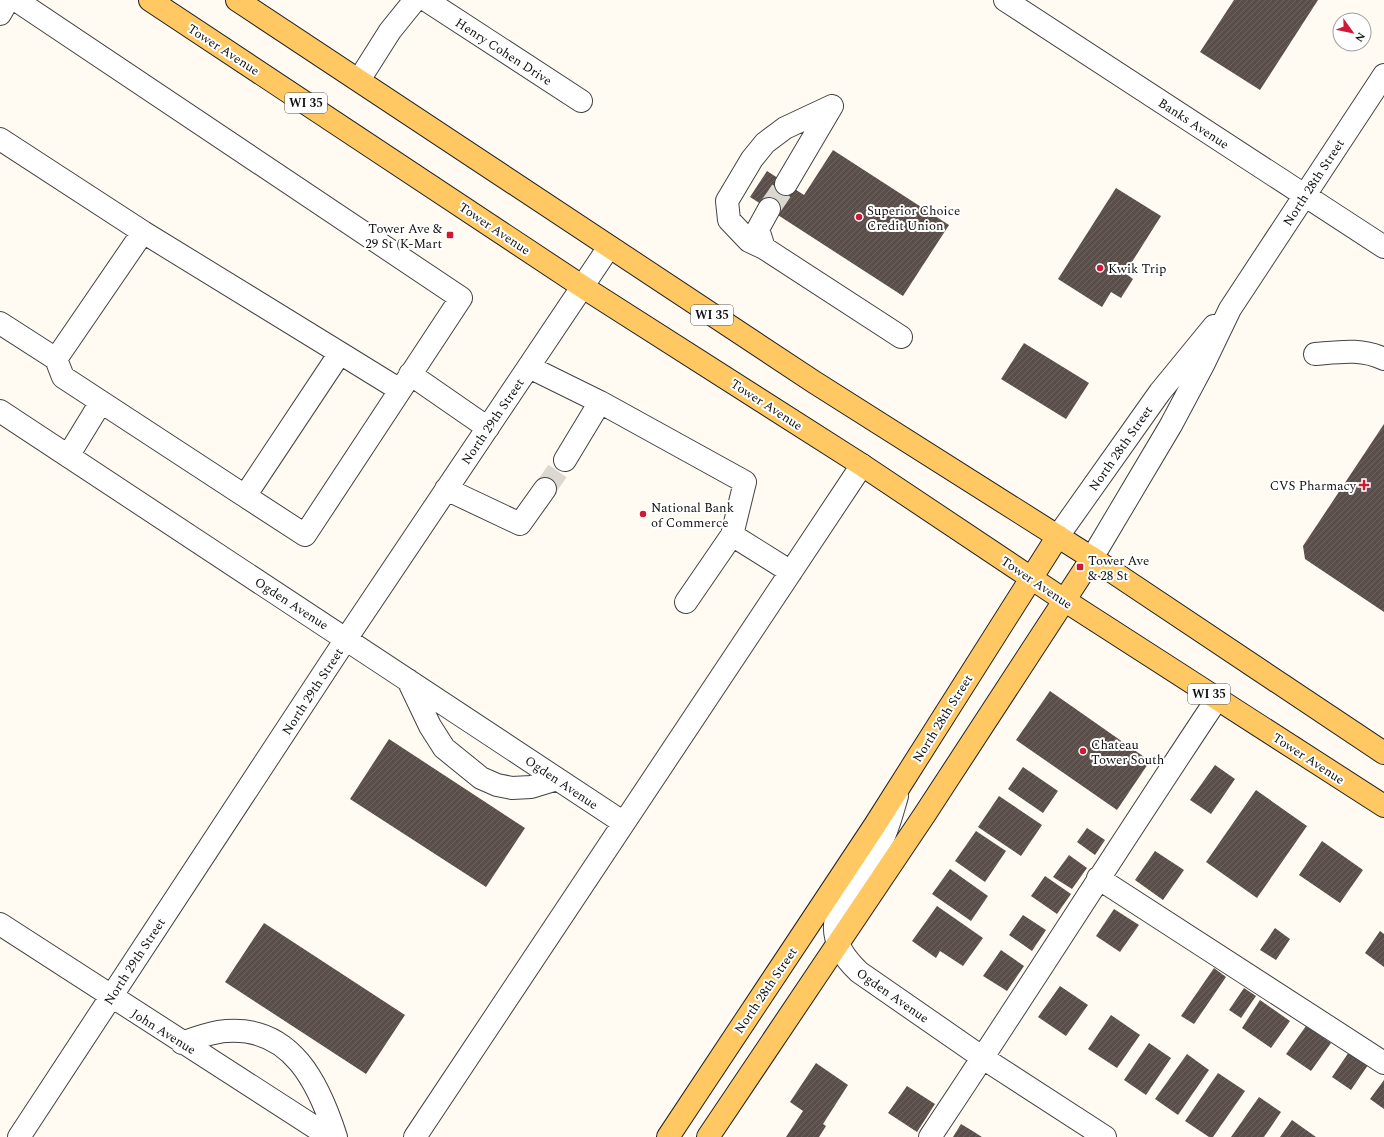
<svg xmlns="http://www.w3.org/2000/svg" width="1384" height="1137" viewBox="0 0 1384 1137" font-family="Spectral,serif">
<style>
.building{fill:url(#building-hatch)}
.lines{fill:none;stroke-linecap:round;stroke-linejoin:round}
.minor-tunnel{stroke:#dbd8d1;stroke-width:22;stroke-dasharray:22 11;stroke-linecap:butt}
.minor-casing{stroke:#434343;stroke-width:24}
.major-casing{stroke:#212121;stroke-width:24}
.minor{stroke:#fff;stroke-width:22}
.major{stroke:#ffc863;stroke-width:22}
.poi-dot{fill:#d01936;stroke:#fff;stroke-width:1.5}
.labels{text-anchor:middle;stroke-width:4;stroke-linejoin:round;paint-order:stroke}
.shield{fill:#fff;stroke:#585858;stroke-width:1}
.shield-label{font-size:12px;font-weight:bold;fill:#101010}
.street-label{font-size:13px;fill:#101010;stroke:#fff}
.poi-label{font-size:13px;fill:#101010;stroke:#fff;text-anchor:start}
</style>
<defs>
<pattern id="building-hatch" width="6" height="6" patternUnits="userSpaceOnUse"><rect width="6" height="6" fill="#5a4f4b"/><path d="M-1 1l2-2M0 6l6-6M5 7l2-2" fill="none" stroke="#6d6461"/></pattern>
</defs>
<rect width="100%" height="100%" fill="#fffbf3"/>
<!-- building -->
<path class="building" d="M1234 0H1318L1260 90 1200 52Z
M833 150 949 225 903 296 750 197 767 171 804 195Z
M1116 188 1161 216 1125 273 1133 279 1121 298 1111 292 1102 307 1058 279Z
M1024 343 1089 383 1066 419 1001 379Z
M1384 424V612L1305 559 1303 546Z
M1050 691 1150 761 1117 810 1016 740Z
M389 739 525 828 486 887 350 799Z
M1215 765 1235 779 1211 814 1190 800Z
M1023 767 1058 791 1043 813 1008 789Z
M1256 790 1307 826 1257 898 1206 862Z
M999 796 1042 825 1021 856 978 827Z
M1087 828 1105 840 1095 855 1077 842Z
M976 831 1006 851 985 882 955 861Z
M1322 841 1363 870 1340 903 1299 875Z
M1155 851 1184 870 1163 900 1135 880Z
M1069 855 1087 868 1072 889 1053 877Z
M950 869 988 896 971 921 932 894Z
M1045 876 1071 894 1057 914 1031 896Z
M937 906 983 938 963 966 940 951 936 958 912 941Z
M1114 909 1139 925 1120 952 1096 936Z
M1023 915 1046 930 1032 951 1009 935Z
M264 923 405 1015 366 1074 225 982Z
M1275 928 1290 939 1276 960 1260 950Z
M1380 931 1384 934V967L1365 953Z
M1001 950 1024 966 1007 991 983 976Z
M1214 968 1226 977 1194 1024 1181 1016Z
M1060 986 1088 1005 1066 1036 1038 1017Z
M1244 988 1256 996 1241 1018 1229 1010Z
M1260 1000 1290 1021 1271 1048 1242 1028Z
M1111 1015 1140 1035 1117 1068 1088 1049Z
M1306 1026 1331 1043 1311 1071 1286 1054Z
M1149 1043 1171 1058 1146 1095 1124 1080Z
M1349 1052 1368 1065 1351 1090 1332 1077Z
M1187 1054 1209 1070 1178 1115 1155 1099Z
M816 1063 848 1085 823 1124 826 1126 819 1137H786L803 1111 790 1102Z
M1218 1073 1245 1091 1213 1137H1209L1185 1121Z
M1384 1080V1109L1370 1099Z
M907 1086 935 1104 917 1132 888 1113Z
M1259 1097 1281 1112 1264 1137H1231Z
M1292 1120 1316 1137H1280Z
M961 1124 971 1130 982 1137H953Z"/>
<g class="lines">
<!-- minor-tunnel -->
<path class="minor-tunnel" d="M769 209 786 184
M545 489 565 460"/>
<defs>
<path id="minor" d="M16 0 461 298 305 535 245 496
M426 0 581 101
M1005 0 1384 247
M0 14 8 0
M359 80 390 31 415 0
M832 106 785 128 765 143 752 159 727 201 729 220 749 241 764 248 901 337
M0 139 143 232 56 359 0 323
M786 184 832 106
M143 232 340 353
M764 248 758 229 769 209
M1315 354C1339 352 1362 348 1384 359
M56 359 63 377 245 496 340 353 400 390
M529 367 600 402
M410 374 488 428
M0 411 624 823
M68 456 101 402
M565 460 600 402 745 482 732 535
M446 489 520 524 545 489
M1058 536 1160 392 1214 326
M1092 558 1171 425 1204 363 1230 309 1384 75
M686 602 732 535 791 572
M408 680 430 726 444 748 481 778 497 785 512 788 531 787 557 779
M897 796C892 813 888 831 879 847 853 894 806 922 859 972L983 1058 1105 1137
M1098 878 1384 1063
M0 924 330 1137
M182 1043C196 1038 211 1032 226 1031 292 1026 319 1084 336 1137
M19 1137 346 639 609 247
M415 1137 862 465
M930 1137C1027 992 1120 844 1217 699"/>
<path id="major" d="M150 0 583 287 862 465 1064 600 1384 806
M237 0 814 382 1092 558 1384 753
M668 1137 875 825 1058 536
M708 1137 925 814 1092 558"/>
</defs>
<!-- minor casing -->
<use href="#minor" class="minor-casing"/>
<!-- major casing -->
<use href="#major" class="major-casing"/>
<!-- minor -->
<use href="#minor" class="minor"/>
<!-- major -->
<use href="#major" class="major"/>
</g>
<!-- markers -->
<g class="poi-dot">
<circle cx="859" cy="217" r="4"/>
<rect x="446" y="231" width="8" height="8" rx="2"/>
<circle cx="1100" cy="268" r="4"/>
<path d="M1362 479h4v4h4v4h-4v4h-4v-4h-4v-4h4z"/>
<circle cx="643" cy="514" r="4"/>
<rect x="1076" y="563" width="8" height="8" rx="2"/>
<circle cx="1083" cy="751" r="4"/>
</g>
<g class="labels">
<!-- shield labels -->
<g class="shield">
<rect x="285" y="93" width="42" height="20" rx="3"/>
<rect x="691" y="305" width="42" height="20" rx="3"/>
<rect x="1188" y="684" width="42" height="20" rx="3"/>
</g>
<g class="shield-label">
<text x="306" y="107">WI 35</text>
<text x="712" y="319">WI 35</text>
<text x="1209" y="698">WI 35</text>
</g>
<!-- street labels -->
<g class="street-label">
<text transform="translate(224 49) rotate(33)" y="5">Tower Avenue</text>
<text transform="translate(504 51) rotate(33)" y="5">Henry Cohen Drive</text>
<text transform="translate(1194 123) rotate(33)" y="5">Banks Avenue</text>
<text transform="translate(1313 182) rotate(-57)" y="5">North 28th Street</text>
<text transform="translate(495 228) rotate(34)" y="5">Tower Avenue</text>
<text transform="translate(767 404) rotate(33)" y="5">Tower Avenue</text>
<text transform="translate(492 421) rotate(-56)" y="5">North 29th Street</text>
<text transform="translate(1120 448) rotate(-55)" y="5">North 28th Street</text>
<text transform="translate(1037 582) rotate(34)" y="5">Tower Avenue</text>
<text transform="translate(292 603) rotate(33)" y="5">Ogden Avenue</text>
<text transform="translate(312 691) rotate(-57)" y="5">North 29th Street</text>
<text transform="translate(942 718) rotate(-58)" y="5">North 28th Street</text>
<text transform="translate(1309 758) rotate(33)" y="5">Tower Avenue</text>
<text transform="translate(562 782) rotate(34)" y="5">Ogden Avenue</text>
<text transform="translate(134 961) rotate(-57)" y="5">North 29th Street</text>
<text transform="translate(765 990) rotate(-56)" y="5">North 28th Street</text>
<text transform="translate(893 995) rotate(35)" y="5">Ogden Avenue</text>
<text transform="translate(164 1031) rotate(32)" y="5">John Avenue</text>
</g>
<!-- poi labels -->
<g class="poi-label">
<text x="867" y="215">Superior Choice<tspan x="867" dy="15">Credit Union</tspan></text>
<text x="442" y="233" text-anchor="end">Tower Ave &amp;<tspan x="442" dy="15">29 St (K-Mart</tspan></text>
<text x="1108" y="273">Kwik Trip</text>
<text x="1356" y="490" text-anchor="end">CVS Pharmacy</text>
<text x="651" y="512">National Bank<tspan x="651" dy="15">of Commerce</tspan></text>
<text x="1088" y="565">Tower Ave<tspan x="1088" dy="15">&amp; 28 St</tspan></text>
<text x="1091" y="749">Chateau<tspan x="1091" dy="15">Tower South</tspan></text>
</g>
</g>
<!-- north arrow -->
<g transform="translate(1352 32) rotate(123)"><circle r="19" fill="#ffffff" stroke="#9f9f9f"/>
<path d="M0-3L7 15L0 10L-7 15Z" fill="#d01936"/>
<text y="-6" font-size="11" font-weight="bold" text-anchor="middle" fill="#101010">N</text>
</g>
</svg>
